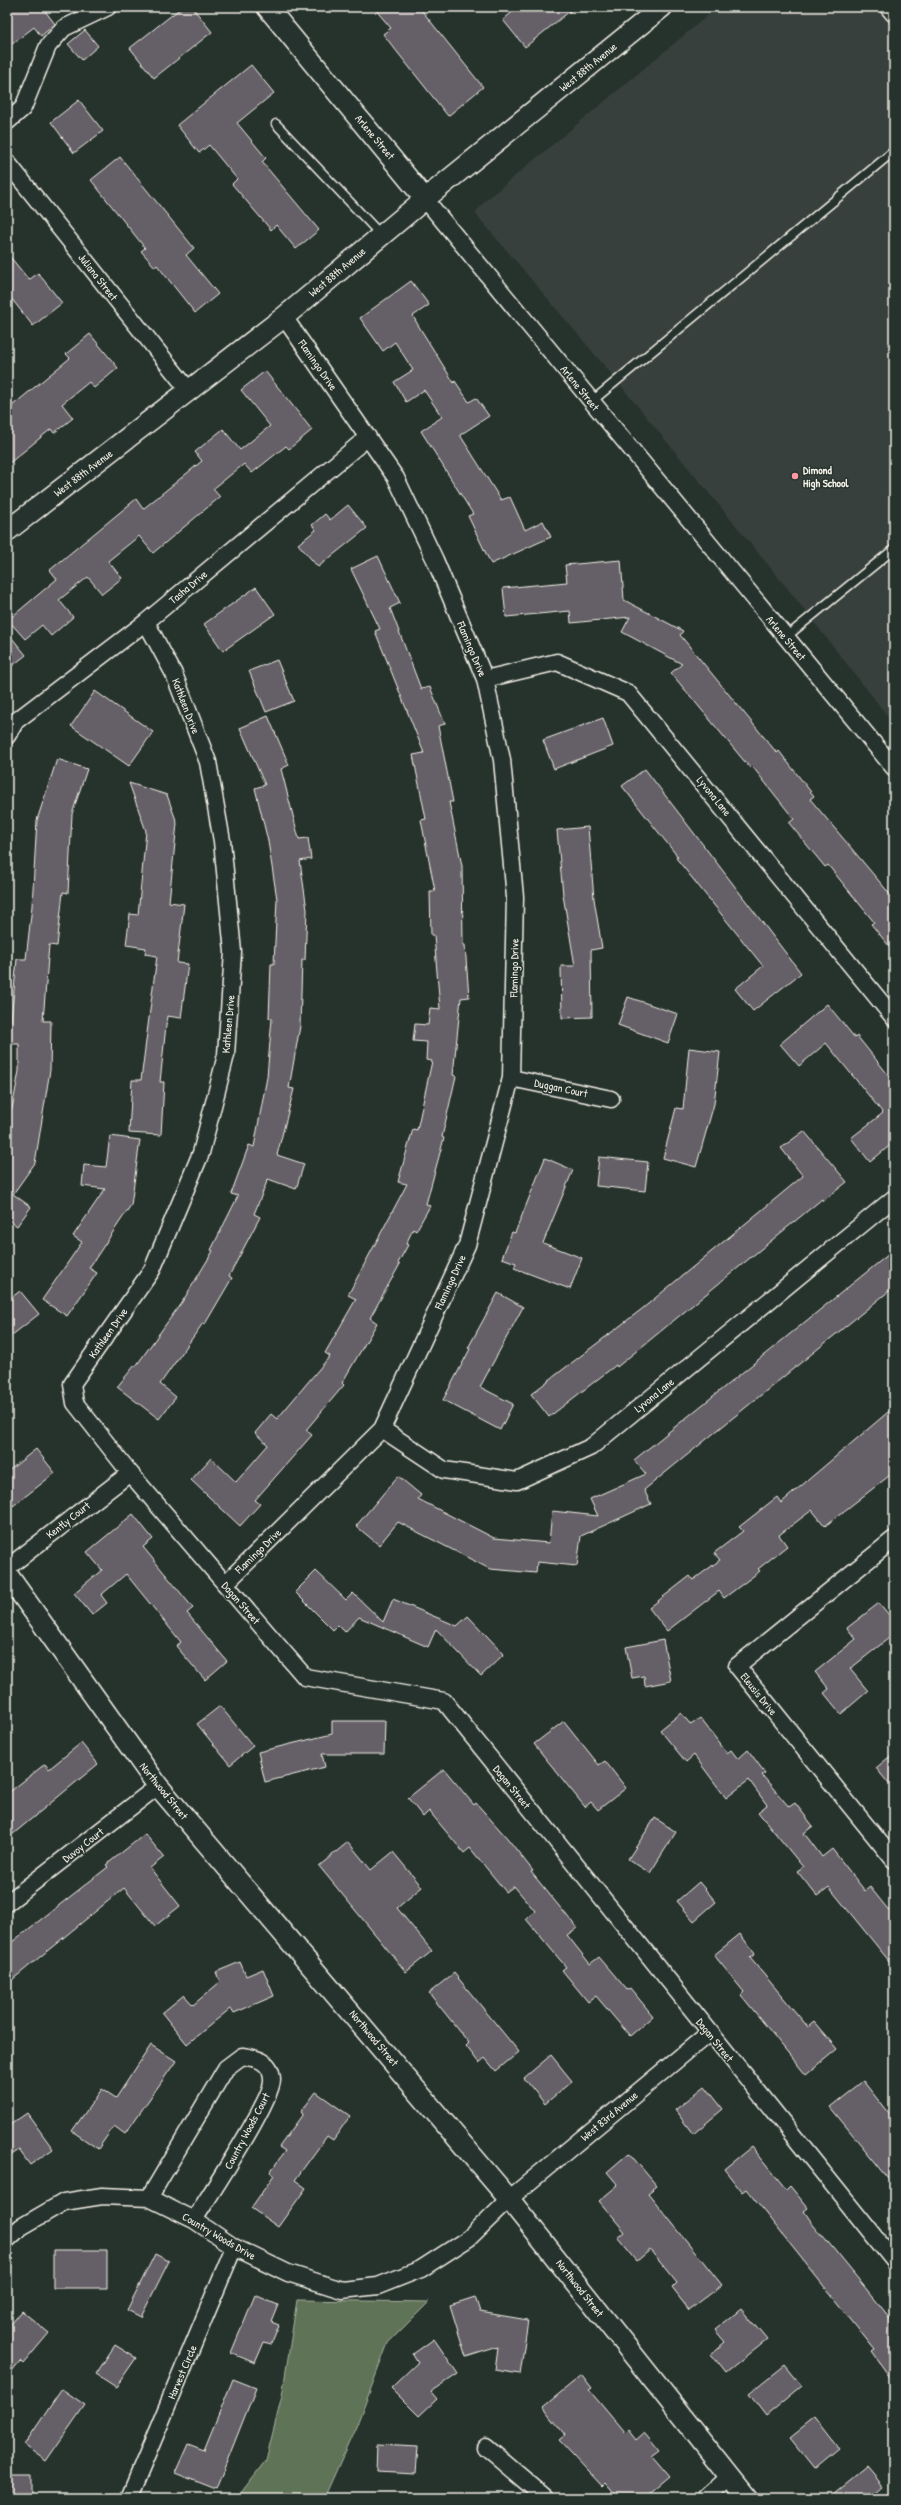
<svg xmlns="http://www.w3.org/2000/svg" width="901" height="2505" viewBox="0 0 901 2505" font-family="'Patrick Hand',sans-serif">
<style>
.built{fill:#39403e}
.green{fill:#5e7357;stroke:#a9b2a0}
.building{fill:#655e67;stroke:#f4f1e8}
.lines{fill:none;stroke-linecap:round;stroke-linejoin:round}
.service-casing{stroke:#f4f1e8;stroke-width:11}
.minor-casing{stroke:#f4f1e8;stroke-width:19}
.tertiary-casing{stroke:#f4f1e8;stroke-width:23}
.service{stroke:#26332d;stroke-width:8}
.minor{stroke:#26332d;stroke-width:16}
.tertiary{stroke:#26332d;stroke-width:20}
.poi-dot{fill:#ff9aa2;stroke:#26332d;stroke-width:1.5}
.labels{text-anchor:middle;stroke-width:3;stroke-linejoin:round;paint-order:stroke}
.street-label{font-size:11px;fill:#f4f1e8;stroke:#26332d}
.poi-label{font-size:11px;font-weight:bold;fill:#f4f1e8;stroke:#26332d;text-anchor:start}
</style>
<rect width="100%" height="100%" fill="#26332d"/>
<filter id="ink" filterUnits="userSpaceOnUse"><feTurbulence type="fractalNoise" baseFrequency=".025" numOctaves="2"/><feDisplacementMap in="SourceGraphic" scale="8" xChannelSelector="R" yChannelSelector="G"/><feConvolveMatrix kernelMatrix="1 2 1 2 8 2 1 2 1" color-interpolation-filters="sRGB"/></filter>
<g filter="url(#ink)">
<!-- built -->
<path class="built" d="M718 7H894V724L788 589 603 364 475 213 485 201Z"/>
<!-- green -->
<path class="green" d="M297 2300 429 2302 388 2343 359 2420 324 2498H237L266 2460 282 2396Z"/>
<!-- building -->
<path class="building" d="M7 7H42L55 24 41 36 34 27 7 48Z
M182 7H192L212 32 154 78 130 48Z
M373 7H419L483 87 448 116 383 34 391 28Z
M518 7H575L525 47 503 20Z
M85 30 98 46 82 60 68 44Z
M251 65 274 93 237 123 266 158 262 162 319 230 296 249 276 225 271 230 232 184 237 179 209 145 199 153 177 125Z
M79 100 103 131 74 153 51 122Z
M120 157 194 248 186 255 218 294 195 313 157 265 155 267 141 251 145 248 91 180Z
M7 253 29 280 38 273 62 303 33 326 7 293Z
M411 281 429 305 413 316 418 325 454 383 455 381 469 402 476 398 489 416 460 435 501 500 510 497 525 530 543 521 551 537 491 564 468 516 473 514 421 431 442 417 424 390 406 402 394 382 413 370 395 342 383 351 360 318Z
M90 334 118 368 94 388 89 382 62 404 73 418 54 433 51 429 7 465V410L70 358 66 354Z
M265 371 312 430 289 449 286 446 252 473 244 464 213 489 220 497 153 553 139 536 108 561 122 578 102 594 88 577 59 600 73 617 51 636 42 625 25 639 8 620 57 579 50 570 136 499 143 509 202 461 195 452 223 429 240 450 270 426 241 390Z
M348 505 367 528 318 567 298 544 316 530 312 525 325 514 330 520Z
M378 556 400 603 390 608 421 689 430 687 445 724 438 726 453 802H449L462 866 463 945H465L469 997 461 998 453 1075 456 1076 442 1137 444 1138 426 1204 430 1206 416 1231 413 1229 406 1244 408 1245 398 1263 400 1264 370 1318 377 1323 342 1383 344 1385 306 1430 312 1435 255 1500 260 1504 240 1526 191 1480 211 1458 236 1482 268 1445 255 1433 271 1414 277 1419 330 1356 325 1353 356 1299 348 1295 407 1184 398 1182 413 1129 417 1130 432 1061 426 1060 427 1042 413 1041 415 1024 428 1025 430 1008 440 1009 434 935H431L430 891H435L421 820 426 819 413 755 424 753 375 631 380 629 351 569Z
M621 560 624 600 683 631 680 635 777 753 779 751 814 796 810 799 894 899V952L871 924 874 922 828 865 825 867 789 823 794 819 752 766 750 768 671 673 682 664 622 632 630 617 571 623 570 611 506 617 503 588 567 582 565 565Z
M256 587 275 614 223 651 204 624Z
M7 632 26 655 7 670Z
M277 660 294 701 266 712 249 671Z
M95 691 153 732 129 766 71 726Z
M268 716 289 765 281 769 299 839 308 838 311 859 300 861 307 910 305 960H302L300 1026 289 1088 294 1089 277 1155 304 1164 296 1189 268 1179 254 1214 260 1217 229 1276 232 1278 205 1324 203 1323 160 1384 176 1397 159 1419 117 1387 135 1365 136 1366 184 1299 213 1251 211 1250 238 1196 231 1194 249 1145 254 1147 267 1077 272 1018H269L271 964H274L277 899 268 841 255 788 265 785 240 728Z
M603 718 613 746 554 769 543 740Z
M57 759 87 769 72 814 68 893 63 892 57 946 49 945 43 1021H51L50 1070 35 1163 13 1194 31 1207 17 1226 7 1219V1108L12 1109 19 1071V1044H7V1020L11 1021 17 959H26L32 906 37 820Z
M645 769 801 973 753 1011 735 989 763 966 676 858 678 857 622 786Z
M129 783 167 795 177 823 169 902 184 904 177 963 188 964 181 1018 167 1016 160 1082H164L161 1135 129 1133 132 1080H141L157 956 145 954 146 948 126 945 130 914 138 915 146 831Z
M588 827 594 899 602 948 591 950 592 1017 562 1018 561 966H575L563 895 557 830Z
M628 997 678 1014 668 1043 618 1025Z
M827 1004 855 1038 857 1036 894 1082V1142L870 1162 851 1138 883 1113 826 1043 799 1066 780 1044Z
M689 1048 720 1052 714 1104 696 1167 663 1158 676 1108 683 1109Z
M804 1131 847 1182 823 1201 822 1199 617 1367 616 1365 549 1417 531 1394 642 1309 803 1176 781 1148Z
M110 1136 140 1140 131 1205 89 1268 97 1273 67 1316 42 1300 82 1242 73 1236 105 1189 82 1186 84 1165 106 1167Z
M599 1157 648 1162 645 1191 596 1186Z
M545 1158 573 1170 543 1243 582 1258 570 1289 514 1268 516 1263 502 1258 512 1232 515 1233Z
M894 1250V1287L644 1490 651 1504 581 1536 577 1566 537 1562 536 1573 490 1569 398 1522 379 1545 356 1526 398 1476 421 1495 418 1499 494 1538 549 1543 552 1511 598 1516 590 1499 646 1474 634 1460Z
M20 1291 39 1314 7 1339V1301Z
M498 1293 523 1307 480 1387 513 1404 500 1430 443 1400 470 1349 468 1348Z
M894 1407V1472L825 1526 812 1510 779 1535 787 1546 758 1569 760 1571 724 1598 719 1591 667 1631 649 1608 690 1576 693 1580 720 1560 714 1553 743 1531 739 1527 777 1497 781 1503Z
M36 1449 55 1473 13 1506 7 1498V1472Z
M133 1514 153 1539 143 1547 193 1608 187 1613 227 1661 205 1680 176 1646 181 1642 126 1574 101 1595 107 1603 92 1615 74 1593 102 1570 87 1552Z
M316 1571 346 1600 353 1593 383 1622 393 1599 457 1626 468 1616 504 1654 481 1676 436 1629 428 1647 359 1617 345 1632 338 1625 333 1630 295 1592Z
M879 1603 894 1621V1634L850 1669 868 1691 841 1714 824 1693 829 1689 815 1672 856 1639 847 1628Z
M663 1640 671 1681 645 1686 644 1676 632 1678 626 1647Z
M220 1706 253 1746 230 1765 197 1724Z
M681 1713 691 1725 700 1718 727 1753 731 1750 738 1759 748 1750 765 1773 762 1775 789 1807 795 1803 813 1826 804 1833 822 1857 832 1849 865 1891 870 1887 894 1917V1967L829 1887 817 1896 797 1871 803 1867 758 1812 767 1805 749 1780 726 1798 694 1755 686 1762 660 1730Z
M332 1721H385L384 1754H322L325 1767 265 1782 258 1752 332 1734Z
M564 1721 599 1765 605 1761 626 1788 598 1810 591 1802 585 1807 534 1744Z
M81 1743 98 1764 7 1839V1794L45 1764 49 1769Z
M894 1753V1790L876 1768Z
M444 1769 474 1805 476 1803 508 1839 533 1871 531 1872 577 1928 567 1935 590 1964 599 1957 627 1990 630 1988 653 2016 630 2036 596 1996 588 2002 562 1970 566 1967 526 1919 535 1911 514 1886 506 1892 470 1848 464 1853 429 1811 423 1817 408 1798Z
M655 1818 676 1832 650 1873 628 1859Z
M145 1834 164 1857 150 1868 180 1906 155 1926 124 1888 7 1984V1946L108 1867 106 1865Z
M348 1842 371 1870 393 1852 422 1887 397 1908 432 1951 406 1972 319 1866Z
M699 1882 716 1902 694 1921 677 1901Z
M740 1934 755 1954 750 1958 808 2027 814 2022 837 2049 806 2075 741 1995 744 1992 714 1955Z
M240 1962 246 1976 263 1969 274 1996 234 2013 231 2008 187 2044 162 2013 184 1995 193 2005 220 1982 216 1972Z
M454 1973 519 2052 496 2071 485 2058 479 2063 466 2046 469 2043 429 1993Z
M151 2045 176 2061 125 2134 114 2126 98 2149 72 2131 102 2089 116 2098Z
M551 2055 572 2081 545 2104 524 2078Z
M863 2081 894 2120V2185L830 2107Z
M705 2086 723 2109 693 2134 675 2110Z
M316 2092 350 2116 333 2140 327 2136 295 2180 306 2188 278 2227 251 2208 274 2175 270 2172 285 2151 279 2147 303 2114 301 2112Z
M27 2113 53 2149 30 2165 19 2150 7 2158V2127Z
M751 2147 786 2190 790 2186 808 2208 804 2211 810 2220 894 2323V2383L872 2352 875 2350 746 2189 742 2192 724 2169Z
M629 2153 657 2186 648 2193 722 2285 689 2310 672 2288 677 2283 650 2250 637 2261 618 2238 625 2232 599 2201 618 2185 607 2172Z
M53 2250H107V2288H53Z
M155 2254 169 2261 141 2317 127 2310Z
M255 2295 278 2305 271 2322 279 2325 271 2344 264 2342 255 2363 231 2353Z
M475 2297 480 2312 528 2320 520 2374 495 2370 498 2347 466 2357 450 2305Z
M741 2309 767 2340 726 2373 711 2354 725 2342 715 2330Z
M22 2311 49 2333 23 2364 20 2361 7 2377V2329Z
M434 2339 458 2374 431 2392 437 2399 419 2416 391 2388 418 2362 413 2354Z
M115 2345 136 2358 116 2387 96 2374Z
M785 2365 802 2386 766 2416 749 2394Z
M582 2375 592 2388 589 2390 625 2433 628 2430 636 2440 645 2432 660 2450 652 2456 670 2477 645 2498H618L605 2483 602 2486 559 2440 565 2435 543 2407Z
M233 2379 256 2388 216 2489 175 2473 188 2444 204 2450Z
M62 2389 85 2405 46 2461 24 2445Z
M815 2418 838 2448 814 2468 790 2438Z
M377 2445 418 2447 416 2473 376 2471Z
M867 2467 883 2486 869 2498H829Z
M7 2474H31V2498H7Z"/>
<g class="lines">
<defs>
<path id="service" d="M276 124 381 235
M591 402 894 151
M786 637 894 549"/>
<path id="minor" d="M888 7 894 14
M7 122 23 108 48 46 64 28 108 7
M7 162 190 392
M425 199 894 768
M146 622 174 674 208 762 222 841 233 952 226 1055 201 1153 152 1270 72 1384 75 1403 130 1473 305 1677 444 1701 894 2261
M485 679 557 662 628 693 894 1018
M7 736 16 721 146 622 368 437
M511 1078 611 1099
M382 1429 444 1470 517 1481 591 1447 894 1198
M894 1539 737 1666 894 1860
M7 1568 130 1473
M225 1584 382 1429 467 1245 511 1078 515 897 502 760 485 679 435 560 396 478 284 317
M7 1903 158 1786
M149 2198 226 2068 242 2056C257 2058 271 2061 272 2079 274 2098 207 2199 194 2220
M7 2240 21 2227 64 2202 102 2196 149 2198 194 2220 234 2247 288 2273 342 2290 378 2286 421 2269 469 2238 509 2199 709 2033
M486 2447 546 2498
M129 2498 234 2247
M706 2498 729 2477"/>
<path id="tertiary" d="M267 7 425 199
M7 531 284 317 425 199 662 7
M7 1574 158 1786 509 2199 747 2498"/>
</defs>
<!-- service casing -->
<use href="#service" class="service-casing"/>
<!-- minor casing -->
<use href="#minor" class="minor-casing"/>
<!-- tertiary casing -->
<use href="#tertiary" class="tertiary-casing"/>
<!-- service -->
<use href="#service" class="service"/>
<!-- minor -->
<use href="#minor" class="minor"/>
<!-- tertiary -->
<use href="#tertiary" class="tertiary"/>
</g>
</g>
<!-- markers -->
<circle class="poi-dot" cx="795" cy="476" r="4"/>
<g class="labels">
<!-- street labels -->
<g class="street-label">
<text transform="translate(588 67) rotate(-39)" y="4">West 88th Avenue</text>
<text transform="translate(375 137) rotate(50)" y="4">Arlene Street</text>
<text transform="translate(337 272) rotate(-40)" y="4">West 88th Avenue</text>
<text transform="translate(98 277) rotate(52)" y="4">Juliana Street</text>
<text transform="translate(318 365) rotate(55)" y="4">Flamingo Drive</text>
<text transform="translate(580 388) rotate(51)" y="4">Arlene Street</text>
<text transform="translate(83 473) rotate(-37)" y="4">West 88th Avenue</text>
<text transform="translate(188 587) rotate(-40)" y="4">Tasha Drive</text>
<text transform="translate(786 638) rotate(50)" y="4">Arlene Street</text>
<text transform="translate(472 649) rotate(67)" y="4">Flamingo Drive</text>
<text transform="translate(186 706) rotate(69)" y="4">Kathleen Drive</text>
<text transform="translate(714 796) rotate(51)" y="4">Lyvona Lane</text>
<text transform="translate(514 968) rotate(-89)" y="4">Flamingo Drive</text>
<text transform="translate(228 1024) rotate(-85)" y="4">Kathleen Drive</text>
<text transform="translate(561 1088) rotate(12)" y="4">Duggan Court</text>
<text transform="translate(450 1282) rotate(-65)" y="4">Flamingo Drive</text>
<text transform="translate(108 1333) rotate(-55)" y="4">Kathleen Drive</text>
<text transform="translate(654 1395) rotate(-39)" y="4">Lyvona Lane</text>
<text transform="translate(68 1520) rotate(-38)" y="4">Kently Court</text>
<text transform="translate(258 1551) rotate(-44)" y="4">Flamingo Drive</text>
<text transform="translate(241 1603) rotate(49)" y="4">Dagan Street</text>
<text transform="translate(759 1694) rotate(51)" y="4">Eleusis Drive</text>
<text transform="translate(512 1787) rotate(51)" y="4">Dagan Street</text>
<text transform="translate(164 1791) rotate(51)" y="4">Northwood Street</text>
<text transform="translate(83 1845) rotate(-38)" y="4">Duvoy Court</text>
<text transform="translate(374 2038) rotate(50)" y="4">Northwood Street</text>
<text transform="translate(715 2040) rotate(51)" y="4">Dagan Street</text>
<text transform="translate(609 2116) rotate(-40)" y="4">West 83rd Avenue</text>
<text transform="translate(247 2131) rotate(-62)" y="4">Country Woods Court</text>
<text transform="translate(219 2236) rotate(30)" y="4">Country Woods Drive</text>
<text transform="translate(580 2288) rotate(52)" y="4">Northwood Street</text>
<text transform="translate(182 2372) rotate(-67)" y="4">Harvest Circle</text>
</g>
<!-- poi labels -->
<g class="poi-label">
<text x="803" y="474">Dimond<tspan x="803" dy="13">High School</tspan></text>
</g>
</g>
<!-- margin -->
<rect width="901" height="2505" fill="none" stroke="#26332d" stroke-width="24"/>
<rect x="12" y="12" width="877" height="2481" fill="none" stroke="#f4f1e8" stroke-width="1.5" filter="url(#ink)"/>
</svg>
